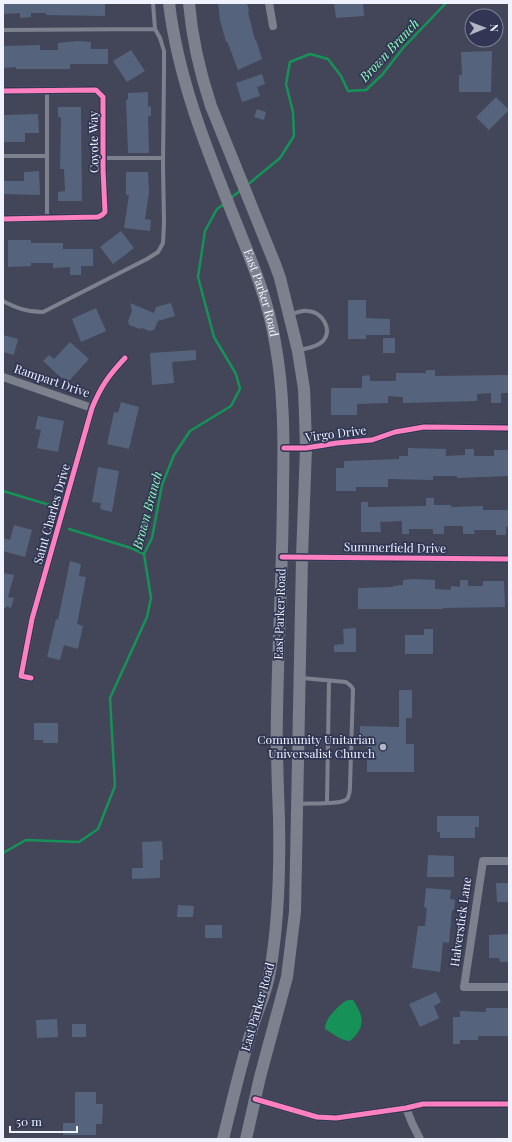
<svg xmlns="http://www.w3.org/2000/svg" width="512" height="1142" viewBox="0 0 512 1142" font-family="'Playfair Display',serif">
<style>
.water{fill:#169259}
.lines{fill:none;stroke-linecap:round;stroke-linejoin:round}
.stream{stroke:#169259;stroke-width:2.5}
.building{fill:#55647c}
.service{stroke:#7d808d;stroke-width:4}
.minor{stroke:#7d808d;stroke-width:8}
.secondary{stroke:#7d808d;stroke-width:12}
.cycleway-casing{stroke:#303654;stroke-width:8}
.cycleway{stroke:#ff80c0;stroke-width:5}
.poi-dot{fill:#b3b6c5;stroke:#303654;stroke-width:1.5}
.labels{text-anchor:middle;stroke-width:3.5;stroke-linejoin:round;paint-order:stroke}
.street-label{font-size:12px;fill:#f0f3ff;stroke:#303654}
.poi-label{font-size:12px;fill:#f0f3ff;stroke:#303654;text-anchor:end}
.water-label{font-size:13px;font-style:italic;fill:#8ffdb9;stroke:#303654}
</style>
<rect width="100%" height="100%" fill="#424658"/>
<!-- water -->
<path class="water" d="M353 1000C364 1016 366 1027 350 1041 339 1040 334 1034 325 1029 324 1020 337 1007 344 1002 346 1000 350 1000 353 1000Z"/>
<g class="lines">
<!-- stream -->
<path class="stream" d="M246 186 280 158 294 136 293 112 286 84 290 62 310 54 328 59 341 76 348 91 366 90 382 75 403 48 446 3
M231 198 241 190
M3 491 53 506
M69 529 131 548 144 554
M3 853 26 840 79 842 98 829 115 786 110 698 147 617 151 598 144 554 152 538 162 485 174 455 190 431 231 406 240 389 236 374 214 337 198 277 205 231 217 209 224 204"/>
</g>
<!-- building -->
<path class="building" d="M3 3H105V16L46 15V13H31V17L20 18V13L3 14Z
M218 3H247L249 11 248 12 255 40H256L262 59 238 70 227 41 226 42 220 20Z
M334 3H363L364 16 336 18Z
M77 41 91 42V49H108V64H70V69H16V67L3 68V46L40 45V50H58V43Z
M131 50 145 71 127 82 113 61Z
M492 51 491 92H459V75H462L461 52Z
M262 74 265 84 257 87 260 96 242 102 236 83Z
M148 92V107L151 106V116H148L149 153H128L126 100 128 99V93Z
M496 97 509 110 489 130 476 117Z
M58 107H81L82 201H58V192L65 191 64 169H60L61 117H58Z
M257 109 266 112 264 120 254 117Z
M38 114 39 133H25V142H3V115Z
M39 171 40 195 3 194V181H24V172Z
M126 172H148L149 192 145 219 151 220 150 231 124 228 129 195H126Z
M121 231 134 248 113 264 100 247Z
M8 240H31V243H63V249H93V266H81V275H70V267L53 268V263H31V266L8 267Z
M348 300H366V318L390 319V335H366V339H348Z
M130 303 154 313 156 307 171 303 175 316 158 321 154 330 149 331 142 328 140 329 129 325 128 321 132 311Z
M96 308 106 331 81 342 72 319Z
M3 335 18 339 14 355 3 352Z
M383 338H395V353H383Z
M70 342 89 359 67 383 43 361 49 355 54 359Z
M196 350V360L172 362 174 383 152 385 150 353Z
M426 370H435V376L509 375V393H501V403H491V393L477 394V401L403 403V397L388 396V403L357 404V415H331V388H362V376L370 375V381H396V373H426Z
M121 402 139 407 129 449 107 444 114 412 118 413Z
M38 416 64 421 58 452 37 448 41 430 35 429Z
M408 448 446 449V456L465 455V449H474V456H494V450H509V476L457 478V476H433V480L388 479V487H356V491H336V468H344V461L399 459V456H408Z
M98 467 119 471 112 512 100 509 101 503 92 502Z
M426 498H434V505H451V507L483 506V510H509V527H506V535H496V530H474L475 534H463V526H444V534H433V529H409V534H402V521L380 522 381 532H361V502H368V507L426 506Z
M14 525 32 530 25 557 3 551V538L10 540Z
M70 561 81 564 79 576 86 577 77 624 83 626 78 649 64 645 60 660 47 657 56 619 58 620Z
M3 573 14 575 8 597 14 598 11 608 6 606V608H3Z
M413 579 435 580V589L451 590V586L460 587V580H468V586H483V581H504L505 607 443 608V609H358V588L393 587V586L403 585V580Z
M356 628V652H334V645L344 644 343 629Z
M424 629H433V654H405V635H424Z
M399 690H412V718H406V744H414V772H367V741H360V726L399 727Z
M34 723H58V743H43V740H34Z
M437 816H479V827H475V838H440V832H437Z
M162 841 163 860H160V878L132 879V868H143L142 842Z
M428 855 454 856V877H427Z
M496 883H509V902H497Z
M426 888 451 890 450 899 455 900 454 910H452L449 943 443 942 440 972 412 968 418 926H425L427 908 424 907Z
M178 905 194 906 193 917H177Z
M205 925H222V938H205Z
M509 934V962H500L499 958H489V935Z
M436 992 441 1002 434 1006 439 1018 420 1027 409 1004Z
M486 1008H509V1036H478V1040H460V1044H453V1017H460V1011L486 1012Z
M57 1019 58 1037 37 1038 36 1020Z
M72 1024H86V1037H72Z
M75 1092H96V1104H103L102 1124H96V1135H63V1123H75Z"/>
<g class="lines">
<!-- service -->
<path class="service" d="M3 30 155 29
M47 91V218
M3 156H47
M103 158H163
M3 301C16 308 27 312 43 312L147 259 158 252 163 243 164 223 163 165 164 72V51L160 38 155 29 153 3
M290 315C295 313 302 310 308 311 322 312 333 329 323 341 317 347 308 348 300 350
M327 802 329 681
M298 804C308 803 342 805 347 799 350 795 350 790 350 786L353 689 351 686 346 682 302 678"/>
<!-- minor -->
<path class="minor" d="M269 3 273 26
M3 91 96 90 103 97V169L105 212 102 215 98 217 3 219
M3 377 92 408
M284 448H306L337 443 372 440 395 432 424 427 509 428
M282 557 509 559
M31 678 21 676 32 619 92 408C101 386 109 375 125 358
M509 861H483L464 987H509
M255 1099 317 1117 336 1118 406 1108 423 1104H509
M406 1108 412 1123 420 1139"/>
<!-- secondary -->
<g class="secondary">
<path id="s1" d="M169 3C178 79 207 150 235 220 251 260 268 299 275 342 284 390 284 439 283 487 283 563 278 639 277 714 276 749 278 785 279 819 280 870 279 921 270 971 267 992 257 1011 251 1032 240 1067 232 1103 223 1139"/>
<path d="M189 3C192 38 200 73 211 106L275 264 280 278 298 351 304 389 305 414 306 448 302 557 295 912 287 977 260 1077 246 1139"/>
</g>
<defs>
<path id="cycleway" d="M3 91 96 90 103 97V169L105 212 102 215 98 217 3 219
M284 448H306L337 443 372 440 395 432 424 427 509 428
M282 557 509 559
M31 678 21 676 32 619 92 408C101 386 109 375 125 358
M255 1099 317 1117 336 1118 406 1108 423 1104H509"/>
</defs>
<!-- cycleway casing -->
<use href="#cycleway" class="cycleway-casing"/>
<!-- cycleway -->
<use href="#cycleway" class="cycleway"/>
</g>
<!-- markers -->
<circle class="poi-dot" cx="383" cy="747" r="4"/>
<g class="labels">
<!-- street labels -->
<g class="street-label">
<text transform="translate(94 142) rotate(-91)" y="4">Coyote Way</text>
<text dy="4" stroke="none"><textPath href="#s1" startOffset="305">East Parker Road</textPath></text>
<text transform="translate(52 381) rotate(19)" y="4">Rampart Drive</text>
<text transform="translate(336 434) rotate(-7)" y="4">Virgo Drive</text>
<text transform="translate(52 514) rotate(-74)" y="4">Saint Charles Drive</text>
<text transform="translate(395 548) rotate(1)" y="4">Summerfield Drive</text>
<text transform="translate(280 614) rotate(-88)" y="4">East Parker Road</text>
<text transform="translate(461 922) rotate(-82)" y="4">Halverstick Lane</text>
<text transform="translate(258 1007) rotate(-74)" y="4">East Parker Road</text>
</g>
<!-- poi labels -->
<g class="poi-label">
<text x="375" y="744">Community Unitarian<tspan x="375" dy="14">Universalist Church</tspan></text>
</g>
<!-- water labels -->
<g class="water-label">
<text transform="translate(389 50) rotate(-47)" y="5">Brown Branch</text>
<text transform="translate(147 510) rotate(-75)" y="5">Brown Branch</text>
</g>
</g>
<!-- border -->
<rect width="512" height="1142" fill="none" stroke="#f0f3ff" stroke-width="8"/>
<!-- north arrow -->
<g transform="translate(484 28) rotate(89)"><circle r="19" fill="#303654" stroke="#7d8298"/>
<path d="M0-3L7 15L0 10L-7 15Z" fill="#b3b6c5"/>
<text y="-6" font-size="11" font-weight="bold" text-anchor="middle" fill="#f0f3ff">N</text>
</g>
<!-- scale -->
<path d="M10 1126v6h67v-6" fill="none" stroke="#f0f3ff" stroke-width="2"/>
<text x="16" y="1126" font-size="12" fill="#f0f3ff" stroke="#303654" stroke-width="3" paint-order="stroke">50 m</text>
</svg>
